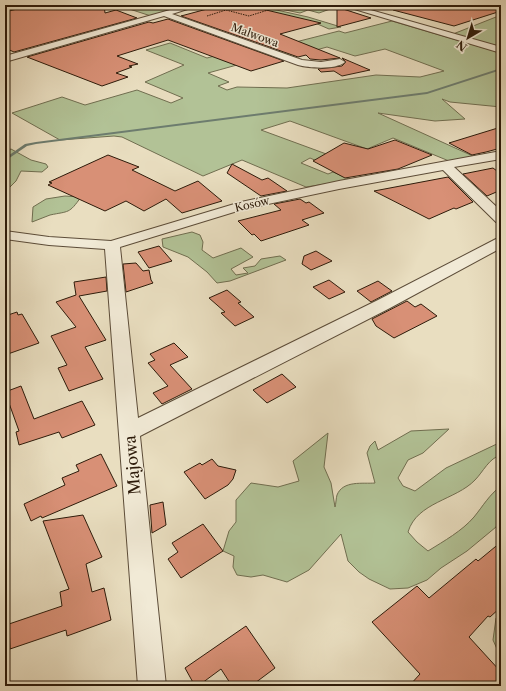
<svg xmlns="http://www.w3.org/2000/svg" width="506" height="691" viewBox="0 0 506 691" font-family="'Libre Caslon Text',serif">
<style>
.green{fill:#b2c296;stroke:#706e50}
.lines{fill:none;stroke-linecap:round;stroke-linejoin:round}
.stream{fill:#6d7c6e;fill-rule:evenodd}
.building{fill:#d89076;stroke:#2d1b0a}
.minor-casing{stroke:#5c4c38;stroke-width:2}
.path{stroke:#2d1b0a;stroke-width:1;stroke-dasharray:1.5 1;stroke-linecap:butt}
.minor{fill:#f1ead6;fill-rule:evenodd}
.labels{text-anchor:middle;stroke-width:3;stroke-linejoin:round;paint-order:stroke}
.far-street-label{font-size:11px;fill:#2d1b0a;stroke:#f1ead6}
.near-street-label{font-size:16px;fill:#2d1b0a;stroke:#f1ead6}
</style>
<rect width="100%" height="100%" fill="#e9dec0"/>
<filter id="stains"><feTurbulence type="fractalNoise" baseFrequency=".005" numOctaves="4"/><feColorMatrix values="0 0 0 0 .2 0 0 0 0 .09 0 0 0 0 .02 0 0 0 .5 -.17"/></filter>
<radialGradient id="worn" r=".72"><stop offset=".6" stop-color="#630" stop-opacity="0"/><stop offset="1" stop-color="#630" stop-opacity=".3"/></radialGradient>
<!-- green -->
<path class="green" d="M124 5H172L181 7 151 16 120 6Z
M283 5H293L312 9 322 6 333 8 319 13 308 10 300 13 276 8Z
M272 9 308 17 341 27 329 29 313 22 260 13Z
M496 17 501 18V48L453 34Z
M392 21 501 53V107L450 102 442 99 465 119 435 121 378 113 475 157 449 161 393 138 367 149 290 121 261 130 329 155 317 161 310 158 301 163 328 174 333 172 351 180 306 187 242 160 203 176 122 137 114 136 60 140 12 113 62 97 85 105 137 90 171 103 183 98 145 82 184 65 146 50 170 43 207 58 251 46 273 55 208 73 229 82 218 86 227 90 237 87 287 88 376 75 420 77 444 71 385 49 355 56 327 47 291 57 268 49 339 31 345 33Z
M11 149 31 160 46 164 48 167 42 172 21 171 16 181 8 189H5V151Z
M65 196 81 197C69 214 69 211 50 215 44 217 38 220 32 222L33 207 46 199Z
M192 232 200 235 203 242 202 250 213 258 241 248 253 257 231 269 236 275 248 273 243 268 255 266 261 259 280 256 286 260 230 281 217 283 207 272 188 257 163 247 162 239Z
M449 429 423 453 408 460 398 478 403 486 415 491 446 468 501 442V455C489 458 483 472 475 480 456 500 417 502 408 532L417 542 428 551C444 541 462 531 474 517 483 506 489 495 501 486V518L496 527 467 551 441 568 427 580 408 588 390 589 369 579 359 572 348 561 341 534 309 570 287 582 263 575 251 577 237 575 233 567 234 556 223 551 229 531 236 522V500L251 483 278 487 299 481 293 461 328 433 324 467 331 483 335 507C336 504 336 498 337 495 343 480 363 484 375 483L367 453 370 446 375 441 378 450 411 431Z
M501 617V658L493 640 496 618Z"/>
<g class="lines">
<!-- stream -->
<path class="stream" d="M501 68V70L427 94 36 144 27 146 5 161V158L25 144 36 142 427 92Z"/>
</g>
<!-- building -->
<path class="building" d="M33 5H104L105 13 116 10 137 18 14 52 5 48V12Z
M222 5H245L321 23 280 34 340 58 321 60 310 59 306 55 298 57 181 16Z
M394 5H501V11L454 26 393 10Z
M337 7 371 18 337 27Z
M168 19 284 61 251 71 168 40 117 56 138 64 129 66 132 67 116 73 128 77 102 86 27 57 149 22 153 23Z
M342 58 370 70 342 76 334 71 321 72 318 69 342 66 346 62Z
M501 127V148L486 152 472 155 449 143Z
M395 140 432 155 398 169 345 178 313 161 344 143 368 149Z
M108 155 139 167 132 170 175 191 198 181 222 201 182 213 166 199 144 211 126 201 105 211 48 185 52 183 49 182Z
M232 164 262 180 268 178 287 191 261 196 227 173Z
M493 168 501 174V190L487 196 463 174Z
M448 177 473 202 456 209 454 208 429 219 374 191Z
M300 199 306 203 309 202 324 213 302 220 309 225 261 241 254 234 252 235 238 221 281 210 274 204Z
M159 246 172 261 149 268 138 252Z
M316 251 332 261 311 270 302 264 304 256Z
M136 263 143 271 149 270 151 280 153 283 126 292 123 264Z
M106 277 107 291 79 296 106 340 85 347 103 379 69 391 58 368 67 365 51 336 76 327 56 302 76 295 74 282Z
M329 280 345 292 329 299 313 287Z
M378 281 392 291 371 302 357 291Z
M227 290 241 302 238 303 254 317 235 326 221 313 225 312 209 298Z
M407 301 415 307 421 304 437 316 394 338 376 326 372 319Z
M17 312 18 315 22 314 39 343 5 355V316Z
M174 343 188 357 170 365 192 389 162 404 153 393 168 386 148 363 155 360 150 354Z
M282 374 296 387 267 403 253 390Z
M21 386 34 419 82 401 95 425 62 438 59 432 19 445 16 432 19 431 5 392Z
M101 454 117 486 42 518 41 516 31 521 24 504 65 485 62 478 79 471 76 465Z
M212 459 218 466 236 470 233 479 228 485 205 499 184 472 200 463 202 465Z
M163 502 166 525 152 533 150 505Z
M83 515 102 557 86 564 92 592 104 588 111 620 67 636 66 630 10 649 9 624 62 606 60 592 69 589 43 521Z
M203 524 223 551 181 578 168 559 178 552 172 543Z
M501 542V607L490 617 488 616 469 637 501 672V686H409L420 674 372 622 417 586 429 598 476 559 478 561Z
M246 626 275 668 251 686H232L221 669 198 686H195L185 668Z"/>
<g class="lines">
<defs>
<path id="minor" d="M188 5H200L172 14 302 60 321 62 340 59 345 62C336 70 309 68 298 65L164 16 5 62V56Z
M341 5H353L501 47V53Z
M501 151V159L454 167 501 211V223L496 222 443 170 339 189 244 209 120 247 138 418 378 300 496 239 501 238V248L390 308 140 436 166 686H138L105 249 49 245 5 239V231L49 237 111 241 241 202 339 181Z"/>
</defs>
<!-- minor casing -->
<use href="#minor" class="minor-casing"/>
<!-- path -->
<path class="path" d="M268 10 274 8
M207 16 226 10 249 16 268 10 253 6 257 5"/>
<!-- minor -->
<use href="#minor" class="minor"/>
</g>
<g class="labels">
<!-- far-street labels -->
<g class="far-street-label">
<text transform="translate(255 35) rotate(20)" y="4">Malwowa</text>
<text transform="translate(252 204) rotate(-13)" y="4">Kosów</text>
</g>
<!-- near-street labels -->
<g class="near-street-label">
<text transform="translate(132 465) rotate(-95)" y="6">Majowa</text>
</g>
</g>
<!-- margin -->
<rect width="506" height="691" fill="none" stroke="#e9dec0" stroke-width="20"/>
<rect x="6" y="6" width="494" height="679" fill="none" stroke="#2d1b0a" stroke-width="2"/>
<rect x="10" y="10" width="486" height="671" fill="none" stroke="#2d1b0a"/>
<!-- north arrow -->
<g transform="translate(468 38) rotate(218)" stroke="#f1ead6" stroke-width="3" paint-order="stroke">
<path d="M0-3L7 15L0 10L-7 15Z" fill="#2d1b0a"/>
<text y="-6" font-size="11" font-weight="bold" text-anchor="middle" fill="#2d1b0a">N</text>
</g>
<rect width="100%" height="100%" filter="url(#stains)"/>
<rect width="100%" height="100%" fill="url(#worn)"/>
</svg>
